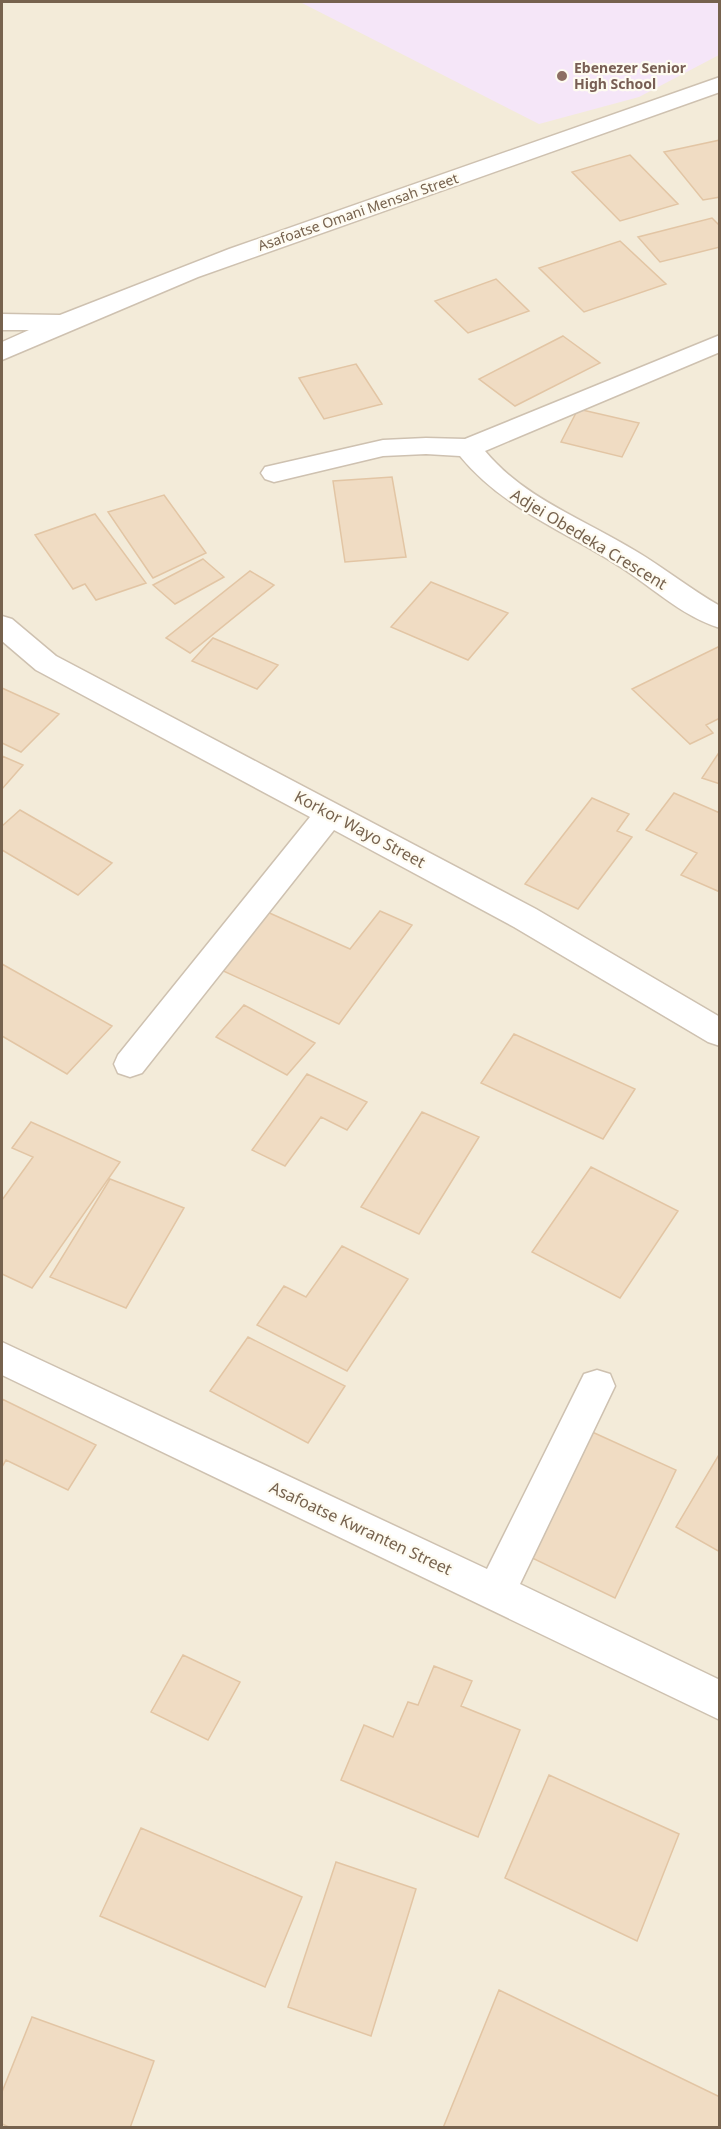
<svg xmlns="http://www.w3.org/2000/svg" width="721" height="2129" viewBox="0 0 721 2129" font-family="'Noto Sans',sans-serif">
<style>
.residential{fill:#f3ebd9}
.education{fill:#f5e6f8}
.building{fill:#f0dcc3;stroke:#e2c5a4;stroke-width:1.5}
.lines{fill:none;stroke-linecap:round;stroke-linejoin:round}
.minor-casing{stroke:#cec1b0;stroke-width:3}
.minor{fill:#fff;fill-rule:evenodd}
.education-dot{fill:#8d6e63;stroke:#fefbf1;stroke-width:2}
.labels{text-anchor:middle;stroke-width:4.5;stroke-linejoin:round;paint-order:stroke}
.far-education-label{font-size:14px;font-weight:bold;fill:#785e54;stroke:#fefbf1;text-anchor:start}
.far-street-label{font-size:14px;fill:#76624e;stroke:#fefbf1}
.street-label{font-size:16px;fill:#76624e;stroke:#fefbf1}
</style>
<rect width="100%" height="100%" fill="#fcf8ea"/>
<!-- residential -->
<path class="residential" d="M2 2H719V2127H2Z"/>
<!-- education -->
<path class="education" d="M300 2H719V55L639 97 539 124Z"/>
<!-- building -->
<path class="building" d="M720 140V197L703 200 664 152Z
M630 155 678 204 620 221 572 172Z
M712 218 720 226V247L660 262 638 237Z
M620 241 666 284 584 312 539 268Z
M496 279 529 311 468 333 435 301Z
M563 336 600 363 515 406 479 379Z
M356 364 382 404 324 419 299 378Z
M578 409 639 423 622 457 561 442Z
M392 477 406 557 345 562 333 481Z
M164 495 206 553 153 578 108 512Z
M95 514 146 583 96 600 85 584 73 589 35 535Z
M203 559 224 577 175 604 153 585Z
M250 571 274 585 190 653 166 638Z
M431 582 508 613 468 660 391 627Z
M213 638 278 665 257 689 192 661Z
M720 646V718L706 725 713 733 690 744 632 689Z
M2 688 59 714 21 752 2 743Z
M720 751V784L702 778Z
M2 756 23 765 2 789Z
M674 793 720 813V892L681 875 697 853 646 830Z
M592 798 629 814 617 831 632 837 578 909 525 884Z
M20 810 112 863 78 895 2 850V826Z
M265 911 350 949 380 911 412 925 339 1024 219 969Z
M2 964 112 1026 67 1074 2 1036Z
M244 1005 315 1043 287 1075 216 1037Z
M514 1034 635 1089 603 1139 481 1083Z
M307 1074 367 1102 347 1130 321 1117 285 1166 252 1150Z
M422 1112 479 1137 419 1234 361 1207Z
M31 1122 120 1162 32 1288 2 1274V1200L33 1157 12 1148Z
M591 1167 678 1211 620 1298 532 1252Z
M110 1179 184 1208 126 1308 50 1277Z
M342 1246 408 1279 347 1371 257 1325 284 1286 306 1297Z
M248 1337 345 1386 308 1443 210 1391Z
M2 1399 96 1445 68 1490 6 1460 2 1467Z
M590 1431 676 1470 615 1598 528 1556Z
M720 1453V1552L676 1527Z
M183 1655 240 1682 208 1740 151 1712Z
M434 1666 472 1681 461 1706 520 1730 478 1837 341 1780 364 1725 393 1737 408 1702 418 1705Z
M549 1775 679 1834 637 1941 505 1878Z
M141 1828 302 1897 265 1987 100 1916Z
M336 1862 416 1889 371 2036 288 2007Z
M499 1990 720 2097V2128H443Z
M32 2017 154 2061 130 2128H11L2 2124V2092Z"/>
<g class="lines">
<defs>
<path id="minor" d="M720 77V92L198 277 2 360V342L29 330H2V314L60 315 229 249Z
M720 335V352L485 451C524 498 583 519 634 550 663 567 690 589 720 606V628C680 616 648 583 614 563 560 529 502 507 460 456L426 454 383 456 274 482 265 479 261 473 265 467 383 440 426 438 465 439Z
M2 616 12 619 56 656 536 909 720 1017V1046L708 1042 514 927 334 830 142 1073 130 1077 118 1073 114 1064 118 1055 310 817 36 670 2 641Z
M2 1342 487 1569 584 1374 597 1370 610 1374 615 1386 520 1584 720 1680V1720L2 1375Z"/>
</defs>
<!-- minor casing -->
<use href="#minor" class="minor-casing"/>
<!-- minor -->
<use href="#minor" class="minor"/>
</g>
<!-- markers -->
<circle class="education-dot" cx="562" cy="76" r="6"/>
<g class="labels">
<!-- far-education labels -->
<g class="far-education-label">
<text x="574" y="73">Ebenezer Senior<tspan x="574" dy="16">High School</tspan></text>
</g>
<!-- far-street labels -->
<g class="far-street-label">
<text transform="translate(358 212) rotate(-19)" y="5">Asafoatse Omani Mensah Street</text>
</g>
<!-- street labels -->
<g class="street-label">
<text transform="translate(589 539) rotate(31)" y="6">Adjei Obedeka Crescent</text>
<text transform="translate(360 829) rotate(28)" y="6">Korkor Wayo Street</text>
<text transform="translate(361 1528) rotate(25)" y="6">Asafoatse Kwranten Street</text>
</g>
</g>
<!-- border -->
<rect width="721" height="2129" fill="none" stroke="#76624e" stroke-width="6"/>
</svg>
